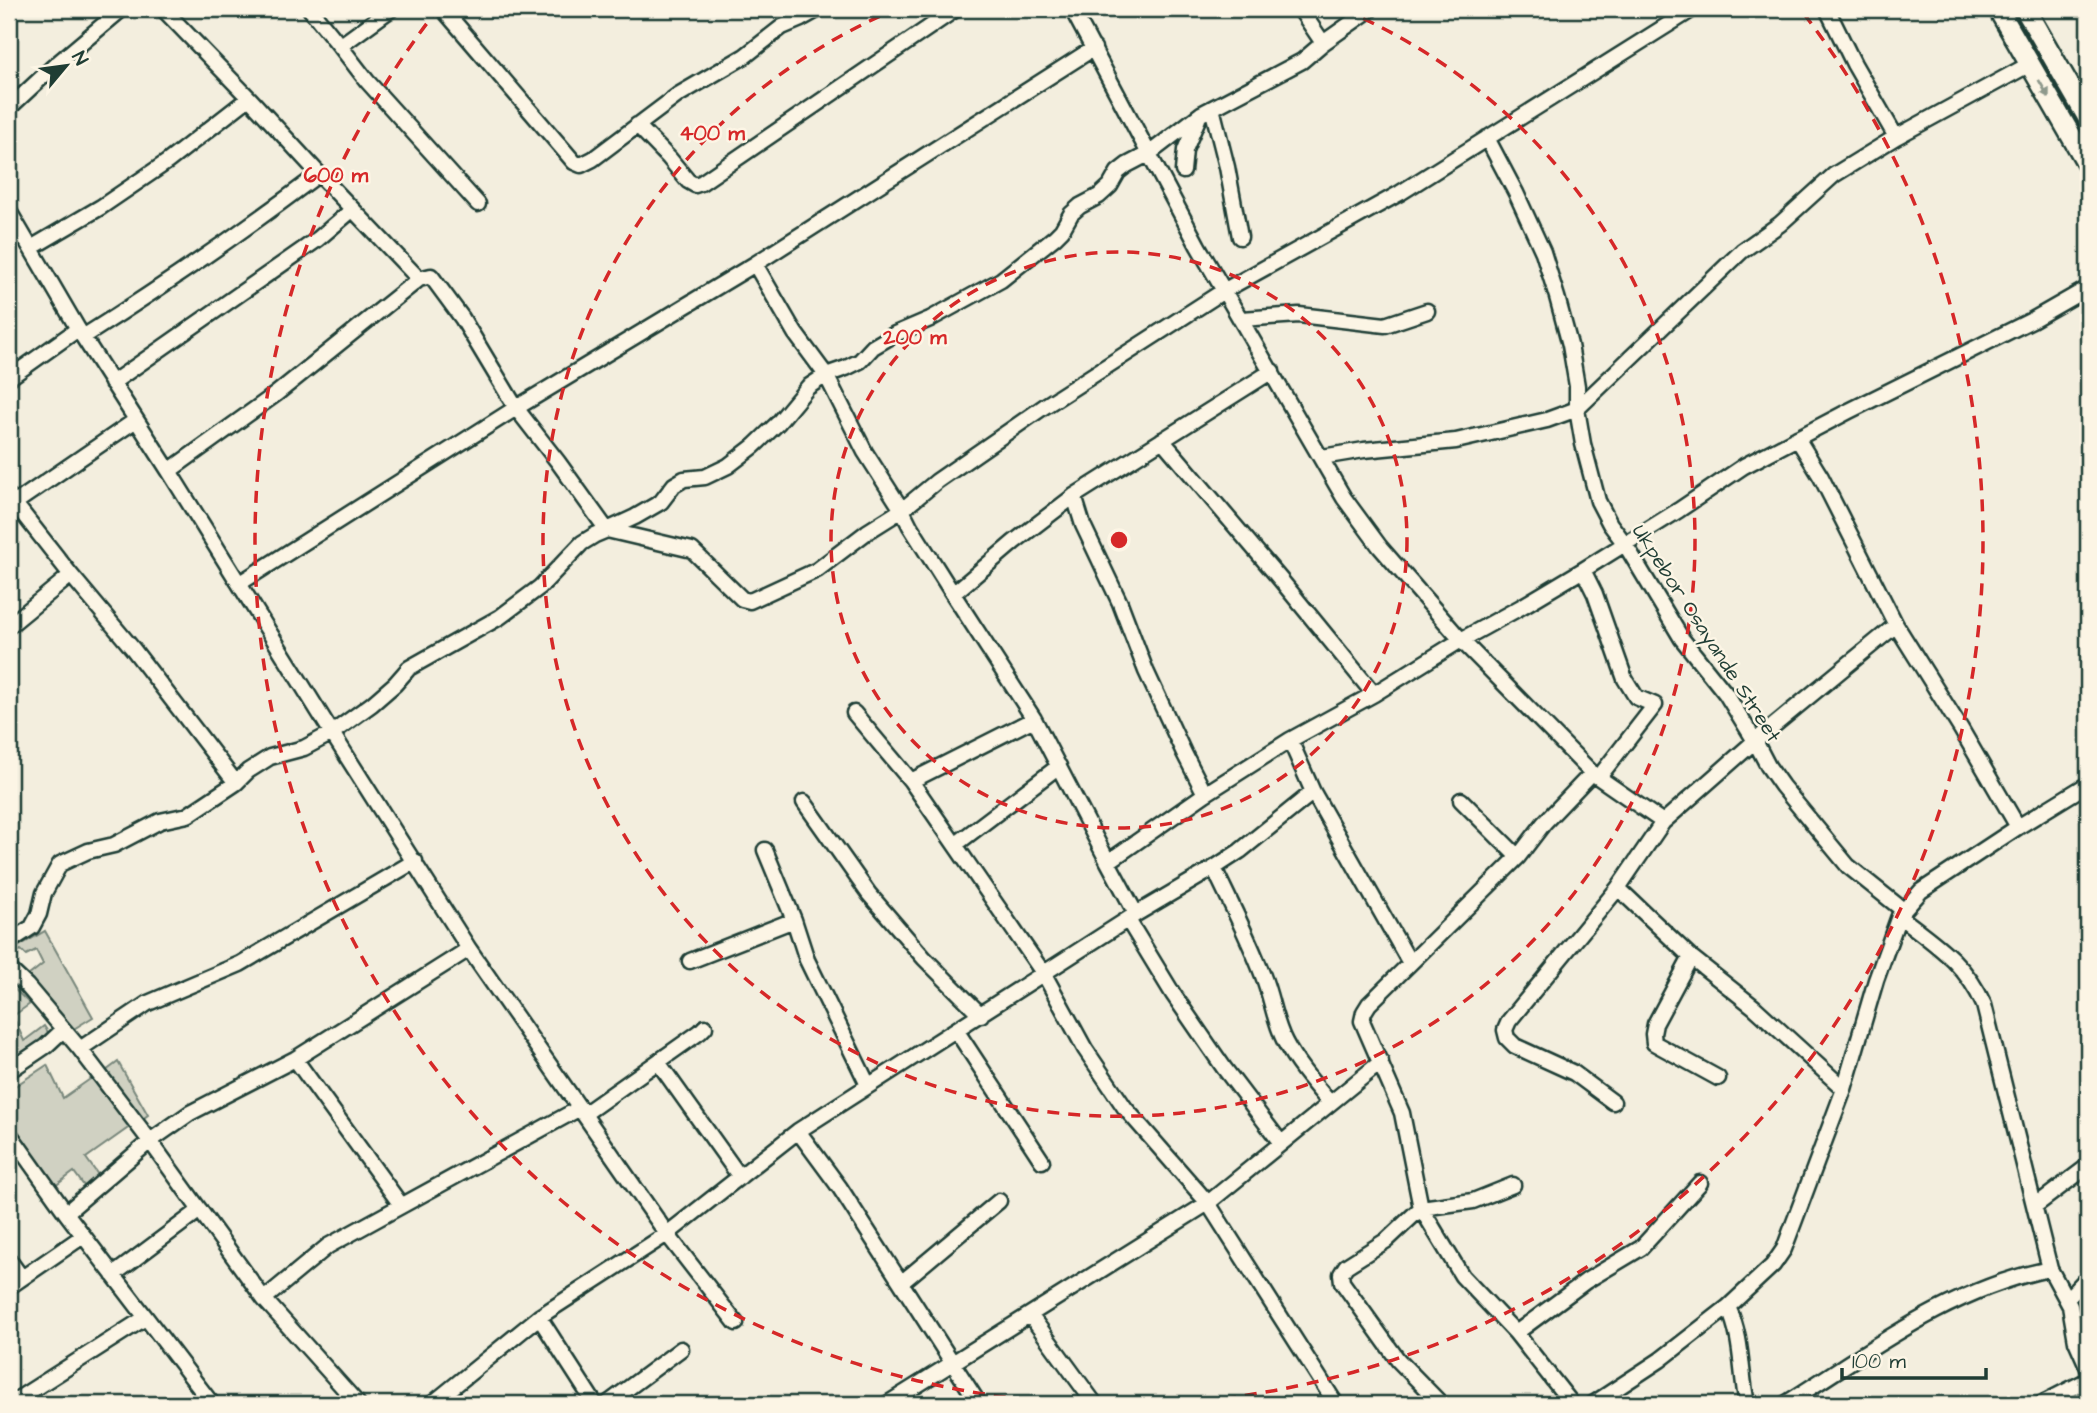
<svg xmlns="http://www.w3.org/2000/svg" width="2097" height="1413" viewBox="0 0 2097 1413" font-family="'Architects Daughter',sans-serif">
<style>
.green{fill:#d0d1c2;stroke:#78877b;stroke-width:2}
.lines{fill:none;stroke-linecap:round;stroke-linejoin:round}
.minor-casing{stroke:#1f3d34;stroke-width:19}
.highway-casing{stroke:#1f3d34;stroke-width:24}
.minor{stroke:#fcf5e5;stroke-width:14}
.highway{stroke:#fcf5e5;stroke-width:19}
.oneway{fill:#8e998c}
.ring{fill:none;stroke:#d62828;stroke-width:3.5;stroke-dasharray:12 9}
.labels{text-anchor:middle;stroke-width:5;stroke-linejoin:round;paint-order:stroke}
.street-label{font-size:21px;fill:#1f3d34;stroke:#fcf5e5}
.centre{fill:#d62828;stroke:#fcf5e5;stroke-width:3.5}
.ring-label{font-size:21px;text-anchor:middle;font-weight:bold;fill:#d62828;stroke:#fcf5e5;stroke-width:5;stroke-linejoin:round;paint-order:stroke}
</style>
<rect width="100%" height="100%" fill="#f3eede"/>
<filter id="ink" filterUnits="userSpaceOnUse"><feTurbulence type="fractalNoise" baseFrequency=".0143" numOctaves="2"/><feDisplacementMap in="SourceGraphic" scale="14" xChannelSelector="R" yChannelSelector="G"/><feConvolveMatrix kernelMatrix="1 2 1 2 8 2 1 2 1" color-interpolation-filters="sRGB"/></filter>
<g filter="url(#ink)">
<!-- green -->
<path class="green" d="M45 931 93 1017 72 1030 28 976 43 964 36 950 26 955 21 950 9 956V952Z
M9 984 30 1004 13 1016 24 1041 44 1026 53 1040 9 1067Z
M118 1062 148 1115 141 1120 106 1071Z
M47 1065 63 1098 93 1077 131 1126 86 1158 101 1179 87 1190 74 1172 55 1186 9 1123V1090Z"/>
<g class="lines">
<defs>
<path id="minor" d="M163 9 249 98 319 174 419 279
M310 9 340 46 391 9
M443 9 574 162 581 165 593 159 678 95 745 56 782 27 801 19 819 9
M1072 9 1198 246 1344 498 1380 547 1461 640 1521 607 1583 570 1679 510 1744 466 1849 411 2032 320 2088 288
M1323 43 1371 9
M340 46 367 81 478 204
M9 108 53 67 122 9
M1212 108 1227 167 1240 237
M637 125 669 158 688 181 695 185 701 183 956 9
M1896 137 2030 64
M1487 138 1516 193 1543 252 1557 297 1570 345 1577 386V409L1583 444 1598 501 1610 524 1625 544 1682 639 1726 694 1755 741 1768 766 1782 786 1848 866 1903 910
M1183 171 1185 150 1198 119
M9 211 78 329 169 471 276 394 419 279 431 276 462 318 516 408 558 462 607 530 595 535 582 543 540 587 500 617 409 668 395 684 372 704 332 733 469 949 667 1234 539 1317 432 1404
M31 248 101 207 167 162 249 98
M1242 319 1299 315 1385 325 1427 311
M83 337C164 286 242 232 319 174
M9 378 78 329
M112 383 318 239 352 210
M1797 438 1821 477 1896 625 1961 729 2018 827 2088 784
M1162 440 1280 579 1374 694
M1322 457 1364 450 1456 441 1547 420 1577 409 1742 251 1780 224 1834 175 1896 137 1854 64 1827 9
M9 496 71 575 133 649 236 783 248 771 270 757 304 748 332 733 169 471
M1074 496 1083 525 1120 603 1146 671 1184 753 1205 794
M15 503 136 420
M607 530 635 517 661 502 674 485 684 479 705 477 728 466 754 446 778 423 808 387 826 375 846 368 860 361 873 347 895 334 930 319 1001 280 1055 237 1062 230 1071 214 1080 206 1099 196 1110 186 1118 172 1127 165 1150 153 1201 114 1302 61 1323 43 1300 9
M607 530 692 550 742 599 750 601 817 570 867 532 902 510 865 452 826 375 795 333 755 264
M1583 570 1595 594 1625 679 1636 697 1655 705 1599 777
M240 583 516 408 755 264 1094 48
M953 594 1014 542 1074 496 1272 371
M1896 625 1755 741 1663 822 1618 888 1691 957 1754 1007 1844 1089 1876 980 1899 916 1921 891 2018 827
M9 626 71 575
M854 713 911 781 1044 974 1085 1049 1125 1108 1208 1203 1336 1404
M1290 740 1313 792 1410 963
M911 781 1034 719
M1461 800 1518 857
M804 802 869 894 924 958 981 1015
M955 845 1059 766
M765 850 794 920 807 960 868 1085
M1108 862 1034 719 953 594 910 526 902 510 937 481 1045 406 1225 290 1400 193 1693 9
M1214 868C1231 904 1249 939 1263 976 1272 998 1274 1021 1285 1042 1297 1065 1314 1084 1330 1103
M1136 914 1108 862 1205 794 1290 740 1374 694 1461 640 1592 773 1663 822
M1899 916C1935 944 1965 962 1984 1005L2050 1269 2070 1306 2076 1341 2088 1368
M1128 920 1173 994 1224 1068 1281 1143
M9 942 32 927 39 914 44 893 60 864 88 851 114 845 160 821 188 815 236 783
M1691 957 1655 1024 1653 1034 1654 1043 1718 1078
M690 961 794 920
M9 969 27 986 80 1049 150 1141 264 1299 358 1404
M956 1030 1042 1161
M80 1049 148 1003 240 964 415 861
M295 1059 401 1205
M658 1062 740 1177
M9 1071 46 1046 63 1030
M1613 1102 1574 1073 1515 1046 1507 1038 1505 1030 1509 1021 1618 888
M584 1114 700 1032 705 1027
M798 1131 840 1188 979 1404
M9 1133 66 1213 212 1404
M2035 1206 2088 1166
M66 1213 150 1141 190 1113 295 1059 469 949
M9 1260 22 1278
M113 1275 200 1210
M901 1283 999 1201
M9 1287 83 1236
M264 1299 328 1246 580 1108
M2067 1299 2088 1277
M1030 1315 1095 1404
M539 1317 595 1404
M736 1323 667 1234 798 1131 1136 914 1214 868 1240 851 1313 792
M1516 1333 1586 1281 1641 1248 1700 1183
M10 1404 145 1318
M607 1404 681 1349
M887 1404 1208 1203 1381 1062
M1441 1404 1398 1360 1342 1282 1341 1274 1346 1266 1387 1240 1421 1208 1473 1201 1513 1185
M1572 1404 1516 1333 1462 1276 1421 1208 1402 1113 1362 1021 1364 1012 1369 1004 1518 857 1544 823 1592 773
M1593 1404 1660 1360 1728 1307
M1747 1404C1740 1370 1743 1339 1728 1307L1773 1265 1784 1249 1844 1089
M1785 1404C1868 1352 1951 1288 2050 1269
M2041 1404 2088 1380"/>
<path id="highway" d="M1998 9 2088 165
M2025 9 2088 118"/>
</defs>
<!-- minor casing -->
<use href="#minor" class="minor-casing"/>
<!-- highway casing -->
<use href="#highway" class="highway-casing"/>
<!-- minor -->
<use href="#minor" class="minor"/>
<!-- highway -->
<use href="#highway" class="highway"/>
</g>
<!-- one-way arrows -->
<defs><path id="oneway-solid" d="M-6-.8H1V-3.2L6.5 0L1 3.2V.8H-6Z" transform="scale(1.75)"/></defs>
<use class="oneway" href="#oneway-solid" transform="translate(2044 89) rotate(60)"/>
</g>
<!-- distance rings -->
<g class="ring">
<circle cx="1119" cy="540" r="288"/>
<path d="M1344 10A576 576 0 1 1 894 10"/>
<path d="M1804 14A864 864 0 1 1 434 14"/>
</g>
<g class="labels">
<!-- street labels -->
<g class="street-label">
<text transform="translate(1707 633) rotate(57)" y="7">Ukpebor Osayande Street</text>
</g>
</g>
<circle cx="1119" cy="540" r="10" class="centre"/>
<g class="ring-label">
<text x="712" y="140">400 m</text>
<text x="336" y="182">600 m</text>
<text x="915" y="344">200 m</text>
</g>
<!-- margin -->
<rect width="2097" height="1413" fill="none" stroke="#fcf5e5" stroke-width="35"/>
<rect x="18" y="18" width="2062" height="1378" fill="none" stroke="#1f3d34" stroke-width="2.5" filter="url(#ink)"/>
<!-- north arrow -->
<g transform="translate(66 66) rotate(61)" stroke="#fcf5e5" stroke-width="5" paint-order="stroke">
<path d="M0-5L12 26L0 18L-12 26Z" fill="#1f3d34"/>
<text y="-10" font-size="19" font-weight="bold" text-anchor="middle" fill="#1f3d34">N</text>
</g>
<!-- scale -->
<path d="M1842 1368v10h144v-10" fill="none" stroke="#1f3d34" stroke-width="3.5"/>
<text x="1852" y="1368" font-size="21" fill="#1f3d34" stroke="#fcf5e5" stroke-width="5" paint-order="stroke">100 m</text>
</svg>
